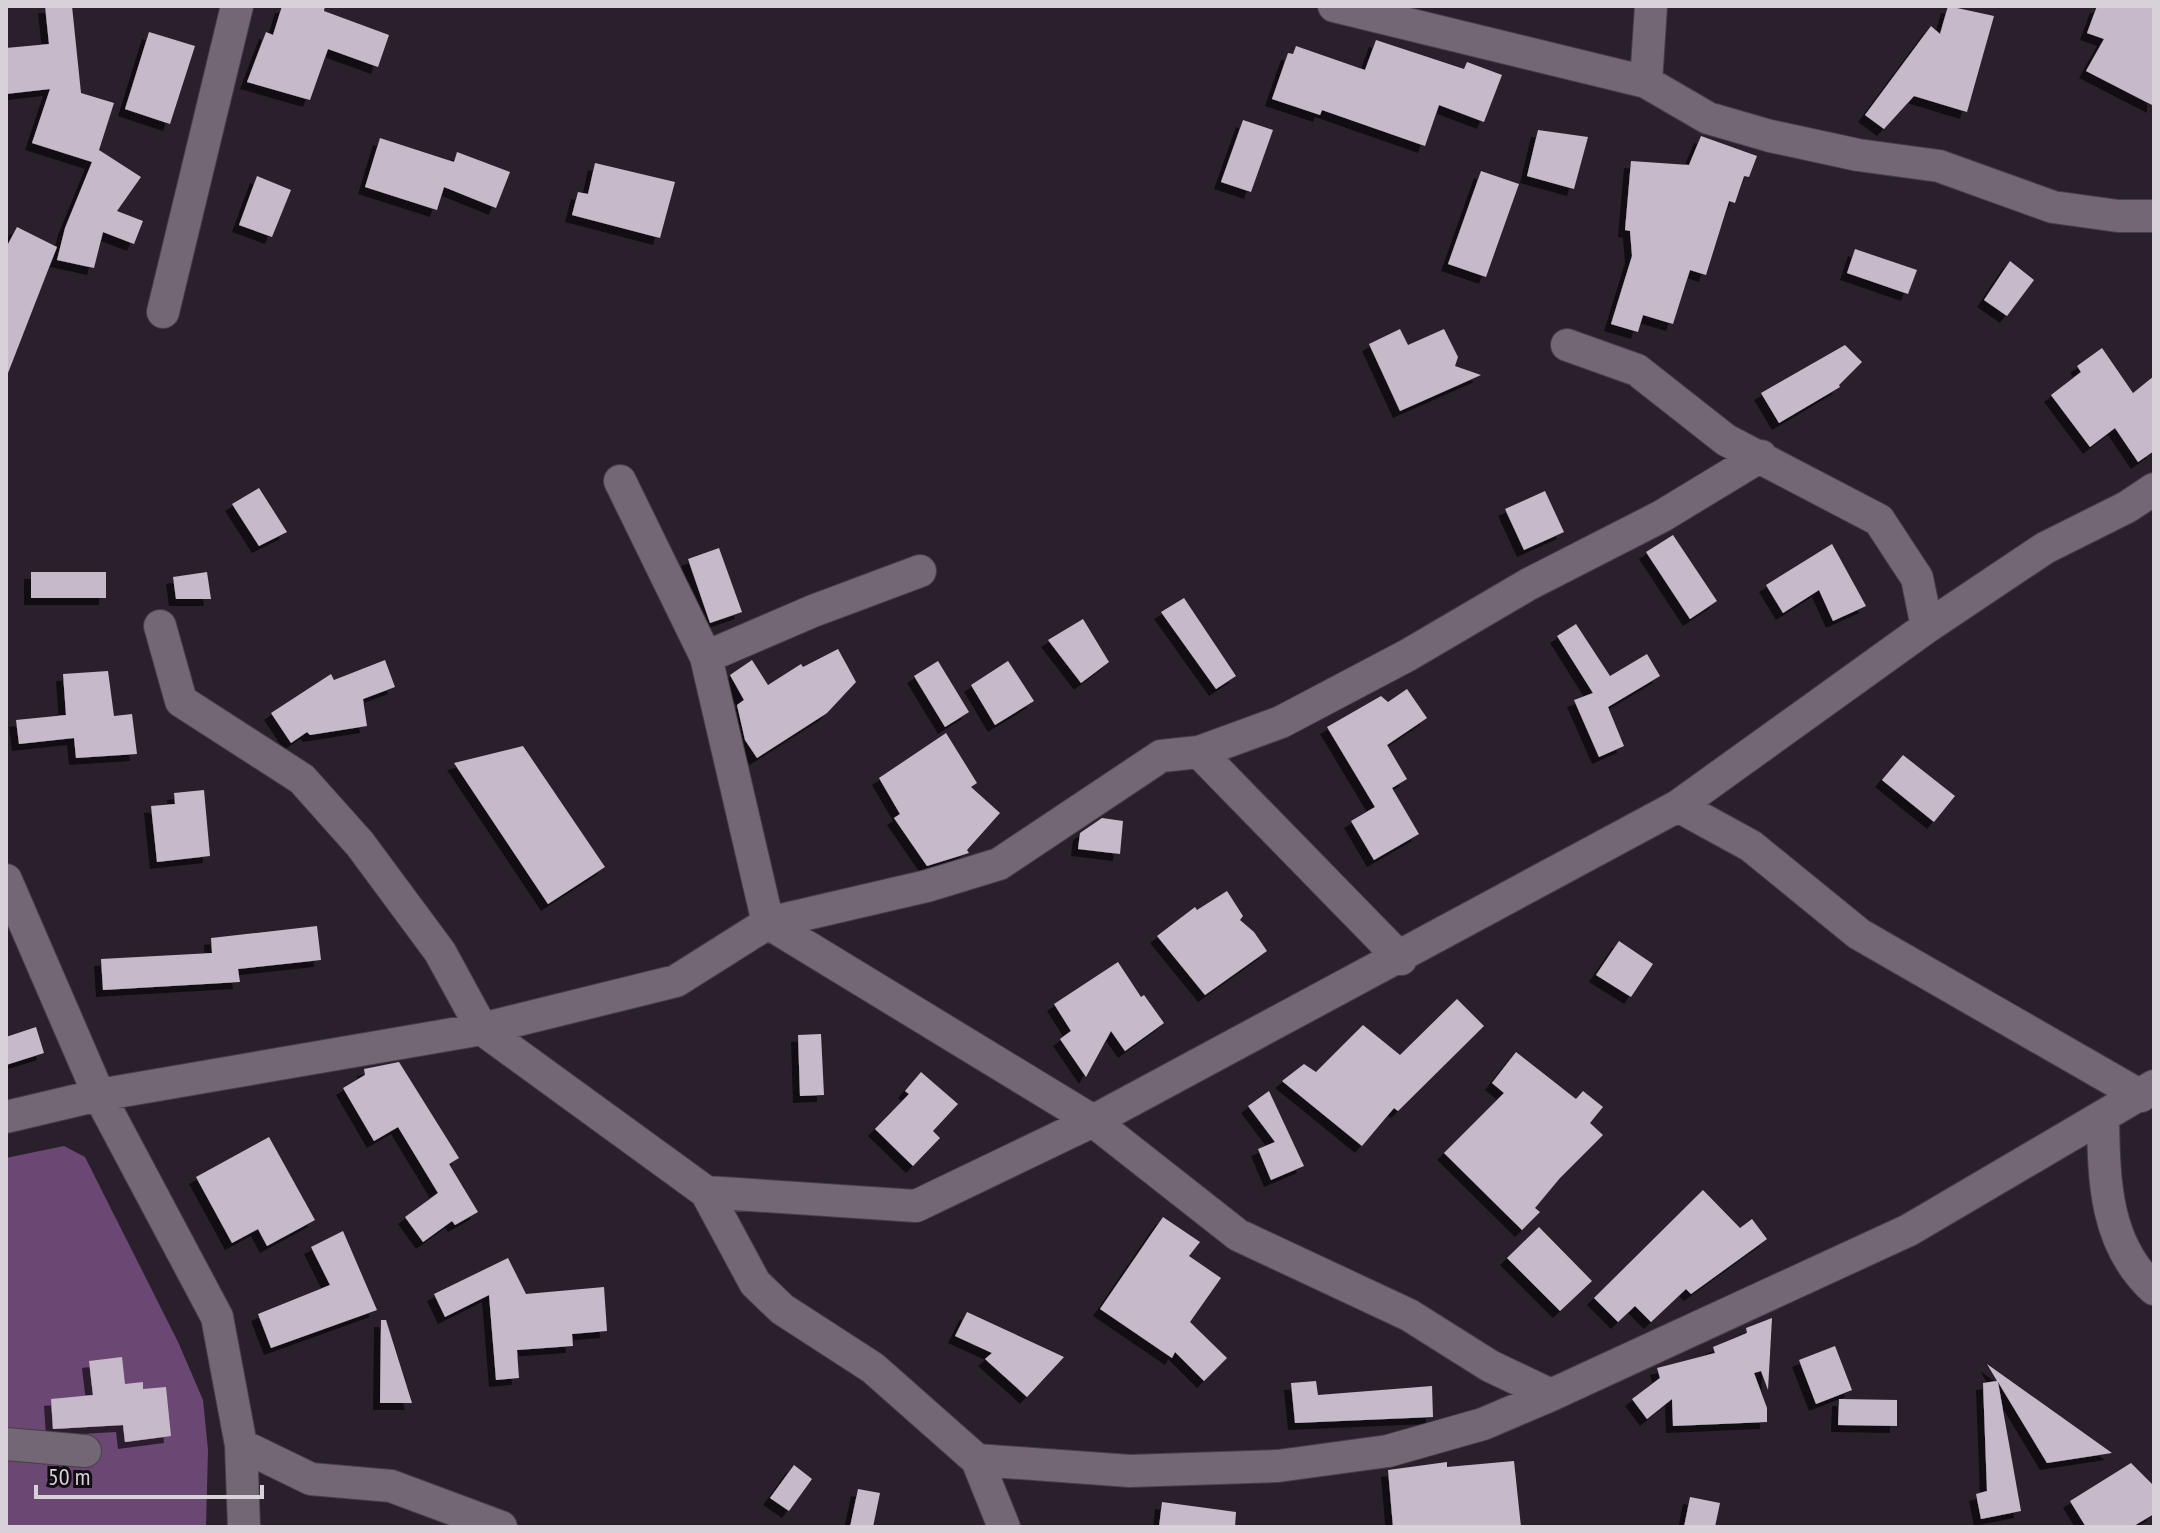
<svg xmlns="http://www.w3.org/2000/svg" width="2160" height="1533" viewBox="0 0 2160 1533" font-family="'PT Sans Narrow',sans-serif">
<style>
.forest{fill:#6b4873}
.building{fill:#c6b9c9;filter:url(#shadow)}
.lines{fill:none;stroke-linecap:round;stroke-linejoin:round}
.minor-casing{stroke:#463e48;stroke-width:34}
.minor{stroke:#736775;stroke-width:32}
</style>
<defs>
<filter id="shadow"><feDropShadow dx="-7" dy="7" stdDeviation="0" flood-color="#0009"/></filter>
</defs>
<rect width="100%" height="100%" fill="#2a202c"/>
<!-- forest -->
<path class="forest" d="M64 1146 85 1157 178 1342 203 1400 208 1450 206 1527H6V1158Z"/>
<!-- building -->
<path class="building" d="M45 6H72L81 93 114 103 99 150 141 177 117 211 143 221 134 244 103 232 94 268 57 260 65 228 92 162 32 143 50 89 6 94V48L49 44Z
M282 6H325L324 11 389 35 378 67 328 49 310 100 247 82 266 32 273 35Z
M1948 6 1994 16 1967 112 1914 96 1884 129 1865 115 1931 26 1940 34Z
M2097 6H2154V106L2086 71 2104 39 2087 33Z
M149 32 195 46 170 124 125 109Z
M1376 40 1464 69 1467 62 1502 75 1484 122 1439 105 1425 146 1322 110 1320 115 1272 99 1288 53 1293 54 1296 46 1365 70Z
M1243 120 1273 130 1251 192 1221 182Z
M1538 130 1588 137 1574 189 1527 176Z
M1701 136 1757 156 1749 177 1744 176 1735 203 1729 201 1706 275 1690 270 1673 324 1643 315 1638 332 1611 324 1632 256 1630 231 1625 230 1631 161 1689 165Z
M380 138 454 162 457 152 510 172 496 208 444 187 437 210 365 187Z
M595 163 675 182 660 238 572 215 578 192 588 194Z
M1481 171 1519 184 1486 277 1448 264Z
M257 176 291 190 272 237 239 225Z
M17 227 57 247 8 373 6 248Z
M1855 249 1917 270 1908 294 1847 273Z
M2010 261 2034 280 2007 316 1984 300Z
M1400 329 1408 345 1444 329 1458 357 1455 366 1481 375 1400 411 1369 344Z
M1845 345 1862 362 1839 385 1840 387 1779 423 1761 393Z
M2102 348 2133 393 2154 376V451L2138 462 2115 428 2090 447 2051 395 2081 372 2077 366Z
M259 488 287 532 259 546 232 504Z
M1545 491 1564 532 1524 550 1505 509Z
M1673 535 1717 601 1690 619 1646 552Z
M1832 544 1866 606 1833 621 1819 590 1783 613 1766 585Z
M719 548 742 612 710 623 688 559Z
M31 572H106V598H31Z
M207 572 211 599H176L173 577Z
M1184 598 1236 676 1216 689 1161 612Z
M1083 619 1109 662 1081 683 1048 640Z
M1576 624 1610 676 1647 654 1660 676 1608 707 1624 746 1599 757 1574 700 1593 693 1557 636Z
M838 649 856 682 827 713 757 758 745 740 737 705 744 700 730 675 752 660 768 685 801 664 803 667Z
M385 660 395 687 363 699 367 726 310 735 307 732 291 743 271 713 331 674 334 680Z
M938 661 969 712 945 727 914 676Z
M1008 661 1034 701 995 725 971 685Z
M108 671 114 716 132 714 137 754 76 758 74 738 19 744 16 720 66 715 63 674Z
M1407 689 1427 718 1387 745 1407 779 1392 788 1419 834 1374 860 1351 821 1375 807 1327 727 1381 696 1388 702Z
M946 733 977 783 971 787 1000 813 967 850 969 853 927 866 894 818 900 814 879 778Z
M523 746 605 867 548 904 454 763Z
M1903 755 1955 796 1934 822 1882 780Z
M204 790 210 856 157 862 151 806 175 804 174 793Z
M1102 818 1123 821 1120 854 1078 849 1080 833Z
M1227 891 1243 916 1240 920 1254 932 1267 951 1205 995 1157 936 1195 907 1197 910Z
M317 926 321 960 238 969 240 982 103 990 101 959 212 953 211 938Z
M1619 941 1653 964 1631 997 1596 975Z
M1118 962 1141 997 1144 995 1164 1023 1125 1051 1111 1031 1086 1077 1060 1039 1071 1031 1054 1004Z
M1457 999 1484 1026 1398 1111 1394 1108 1362 1146 1282 1081 1304 1064 1316 1072 1363 1025 1400 1055Z
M36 1027 44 1053 6 1065V1037Z
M821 1034 824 1095 800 1096 798 1035Z
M1516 1052 1576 1099 1583 1091 1603 1107 1590 1123 1603 1135 1560 1178 1535 1208 1540 1212 1522 1230 1444 1153 1504 1093 1492 1083Z
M399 1062 459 1158 449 1164 478 1212 455 1225 452 1221 423 1242 405 1217 438 1193 398 1127 374 1141 343 1088 365 1075 364 1069Z
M921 1072 958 1104 933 1131 940 1138 913 1166 875 1129 909 1094 905 1091Z
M1269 1091 1304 1166 1271 1180 1258 1149 1275 1142 1248 1106Z
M269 1137 315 1220 267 1246 258 1229 232 1243 196 1177Z
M1703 1190 1740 1228 1752 1219 1767 1239 1691 1294 1686 1289 1651 1322 1635 1306 1618 1322 1594 1298Z
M1163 1217 1200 1242 1189 1256 1221 1278 1190 1322 1227 1358 1204 1381 1175 1352 1172 1358 1100 1309Z
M1539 1227 1592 1281 1560 1311 1507 1258Z
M343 1231 377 1310 271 1348 258 1314 330 1285 311 1247Z
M508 1258 526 1294 604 1287 607 1331 572 1334 573 1346 517 1350 519 1378 496 1380 489 1295 445 1317 434 1294Z
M967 1312 1064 1357 1027 1397 985 1359 992 1353 955 1336Z
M1772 1318 1768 1390 1761 1371 1754 1373 1767 1408V1422L1673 1426 1672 1399 1647 1419 1632 1399 1660 1378 1657 1368 1715 1353 1713 1347 1747 1333 1746 1328Z
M381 1320H386L412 1403H380Z
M1835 1346 1852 1390 1816 1404 1799 1360Z
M122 1357 125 1384 143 1382V1389L166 1387 171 1436 125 1442 123 1425 53 1429 51 1399 93 1395 89 1361Z
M1987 1364 2112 1453 2047 1463 1998 1382 2021 1511 1981 1519 1976 1494 1987 1491 1983 1383 1997 1381Z
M1316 1381 1318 1395 1432 1386 1433 1417 1295 1423 1291 1383Z
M1839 1399 1897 1400V1426L1838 1425Z
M1514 1461 1521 1527H1393L1388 1470 1447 1462V1467Z
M2131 1463 2154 1486V1514L2132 1527H2086L2070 1501Z
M794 1465 812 1479 789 1511 770 1498Z
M858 1489 880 1493 873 1527H850Z
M1690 1497 1720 1503 1715 1527H1684Z
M1162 1502 1236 1512 1235 1527H1159Z"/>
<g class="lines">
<defs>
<path id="minor" d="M1334 6 1646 82 1708 118 1770 136 1858 155 1939 166 2053 207 2118 216H2154
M1646 82 1651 6
M163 312 237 6
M1567 345 1637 370 1726 440 1879 520 1917 578 1927 627
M620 481 706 657 768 923 1093 1121 1238 1235 1409 1315 1490 1366 1551 1395
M160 626 181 701 302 779 360 844 440 952 482 1029 706 1192 916 1206 1093 1121 1678 806 1927 627 2045 548 2127 507 2154 489
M706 657 813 611 920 571
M1199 752 1401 959
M1678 806 1751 846 1859 934 2141 1096
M6 880 99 1095 217 1317 241 1445 244 1527
M6 1117 99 1095 482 1029 676 981 768 923 927 886 999 864 1161 756 1199 752 1281 722 1408 655 1529 584 1662 516 1761 456
M2103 1119C2104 1181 2105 1244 2154 1289
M706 1192 755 1283 782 1309 873 1368 977 1460 1130 1471 1278 1466 1388 1451 1483 1424 1551 1395 1909 1230 2154 1086
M6 1444 85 1451
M241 1445 311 1479 391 1486 501 1527
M977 1460 1004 1527"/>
</defs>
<!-- minor casing -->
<use href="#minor" class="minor-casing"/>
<!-- minor -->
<use href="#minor" class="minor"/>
</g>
<!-- border -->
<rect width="2160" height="1533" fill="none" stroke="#d8d1da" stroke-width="16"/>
<!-- scale -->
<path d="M36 1485v12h226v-12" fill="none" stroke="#d8d1da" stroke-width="4"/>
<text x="48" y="1485" font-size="24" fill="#d8d1da" stroke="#100c11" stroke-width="6" paint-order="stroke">50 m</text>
</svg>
